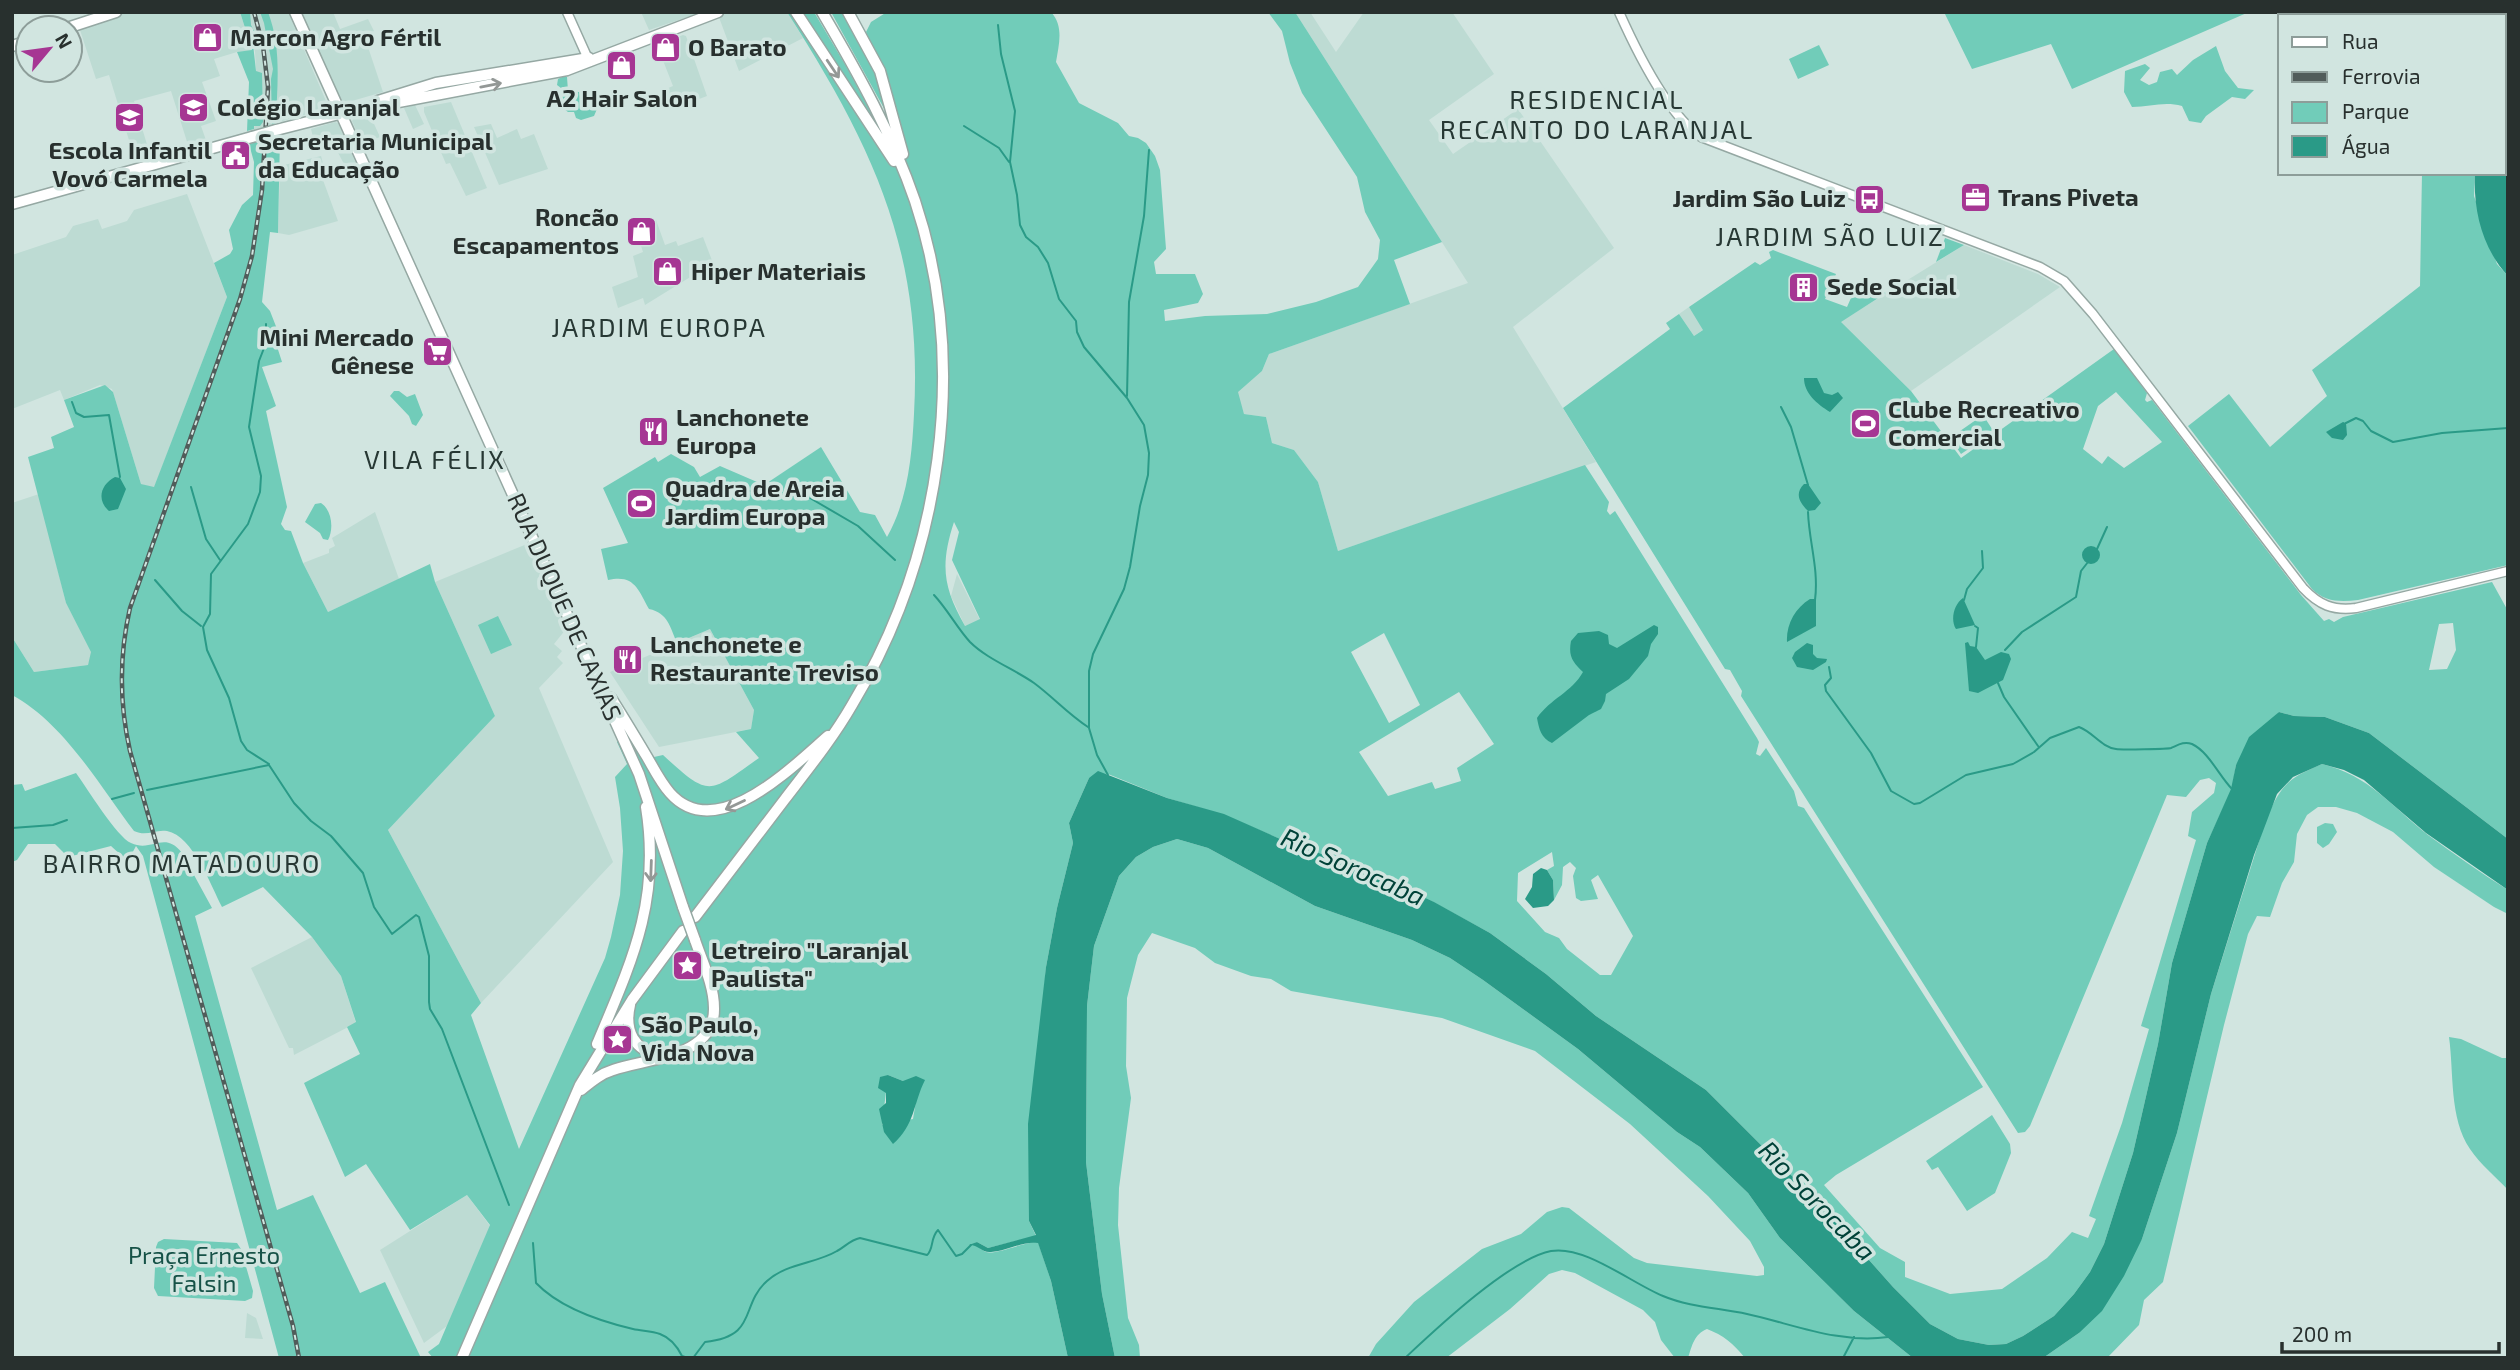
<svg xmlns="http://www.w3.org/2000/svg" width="2520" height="1370" viewBox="0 0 2520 1370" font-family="'Exo 2',sans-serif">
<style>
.built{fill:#bddbd3}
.green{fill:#71ccb9;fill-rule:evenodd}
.water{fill:#2a9a87}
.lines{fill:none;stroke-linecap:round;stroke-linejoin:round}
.stream{stroke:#2a9a87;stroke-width:2}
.minor-casing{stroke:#95a8a3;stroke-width:11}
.major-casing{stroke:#95a8a3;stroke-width:13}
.minor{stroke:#fff;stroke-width:8}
.major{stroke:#fff;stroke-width:10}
.rail-casing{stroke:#515c5a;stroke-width:4.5}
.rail{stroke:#d1e5e0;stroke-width:2;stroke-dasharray:5;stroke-linecap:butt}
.major-bridge-casing{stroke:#95a8a3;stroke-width:13;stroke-linecap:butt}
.major-bridge{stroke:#fff;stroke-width:10}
.oneway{stroke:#949896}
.labels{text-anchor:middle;stroke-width:7;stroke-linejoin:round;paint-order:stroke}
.poi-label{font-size:24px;font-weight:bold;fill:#28302e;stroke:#d1e5e0;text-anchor:start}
.street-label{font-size:24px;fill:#28302e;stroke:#d1e5e0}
.park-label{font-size:24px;fill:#165247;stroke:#d1e5e0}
.neighbourhood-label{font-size:26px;letter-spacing:2px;fill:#273834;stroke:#d1e5e0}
.water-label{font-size:26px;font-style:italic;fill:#004238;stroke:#d1e5e0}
</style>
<rect width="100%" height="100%" fill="#d1e5e0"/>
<!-- built -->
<path class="built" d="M97 12H240L252 51 237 52 214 59 220 76 202 82 216 121 201 126 207 143 189 148 171 91 134 101 151 158 136 163 109 75 96 79 80 30 88 27 85 16Z
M244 12H288L329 108 275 123 278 136 249 144 247 131 254 129 257 86 255 52Z
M301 12H333L340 29 368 19 374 31 364 35 383 92 345 103 341 101Z
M641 12H702L649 30Z
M717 12H787L803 38 739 71Z
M1295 12H1310L1336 52 1364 12H1452L1494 74 1429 120 1453 154 1518 109 1614 248 1513 327 1596 462 1338 551 1318 482 1294 450 1272 443 1266 417 1244 414 1237 392 1262 371 1269 354 1468 283Z
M683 35 686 36 707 96 673 109 666 89 673 86 657 45Z
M451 102 487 188 466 196 450 163 446 164 424 112V107Z
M415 105 424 124 413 129 404 108Z
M370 115 380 137 362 144 352 121 354 118Z
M335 122 338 123 359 170 345 174 342 168 344 164 333 143 315 146 311 129Z
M491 124 497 138 517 129 521 139 534 134 548 169 499 185 474 127Z
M321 156 324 167 330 166 335 177 323 180 338 221 289 235 278 233 280 166Z
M187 194 227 297 154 488 141 484 112 389 100 385 64 400 60 390 12 409V255L66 237 73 226 98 219 102 229 127 221 134 210Z
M656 220 665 245 676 241 678 246 703 237 713 263 645 305 643 298 618 308 612 287 638 277 633 256 643 252 635 227Z
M1964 245 2038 274 2060 287 1911 391 1840 322Z
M1689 307 1704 329 1694 336 1679 314Z
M39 494 66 603 92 652 88 665 34 672 12 637V503Z
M375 512 399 579 328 612 303 563 329 553V549L335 546 332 538Z
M527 544 566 629 554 644 562 651 557 657 563 663 539 688 613 862 481 1003 388 830 495 716 435 582Z
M957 574 980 620 965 626 951 596Z
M710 629 754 710 751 729 659 747 610 672Z
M312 937 341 976 356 1023 294 1055 293 1048H289L251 968Z
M467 1195 490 1226 447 1326 424 1343 380 1250Z
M247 1313 256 1318 263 1339 245 1338Z"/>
<!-- green -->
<path class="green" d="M240 12H250L251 25 257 37V42L253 44 256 71 262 73 263 122 260 126H254V129L247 131 249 82 237 52 252 50Z
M260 12H268C282 49 277 84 276 123L272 124 271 79 273 69 264 23Z
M787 12H793L891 161 907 155 881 67 866 32 871 22 887 12H1051C1064 26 1059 44 1056 62L1079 103 1118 123 1129 136 1138 138 1146 143 1155 156 1160 170 1166 249 1154 262 1156 274H1195L1203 294 1198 303 1164 310 1165 321 1205 316 1267 314 1316 302 1358 287 1378 259 1380 240 1365 212 1357 177 1302 93 1290 63 1282 31 1268 12H1295L1442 242 1394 260 1410 304 1269 354 1262 371 1238 392 1244 414 1266 417 1272 443 1294 450 1318 482 1338 551 1585 465 1609 502 1607 511 1610 515 1615 511 1757 738 1759 742 1756 754 1760 756 1766 748 1794 791 1798 806 1804 808 1983 1087 1836 1175 1824 1185 1880 1248 1905 1262V1277L1950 1294 2002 1289 2047 1258 2072 1232 2088 1238 2096 1219 2089 1216 2122 1123 2149 1029 2141 1026 2196 840 2188 836 2192 812 2214 793 2216 783 2209 778 2200 780 2186 797 2167 795 2030 1126 2025 1132 2018 1133 1741 696 1742 691 1730 670 1725 669 1563 408 1670 329 1666 323 1679 314 1694 336 1703 330 1689 307 1755 262 1760 265 1771 258 1769 252 1773 250 1836 274 1825 299 1847 307 1858 282 1886 293 1841 322 1911 391 1961 458 2114 349 2147 393 2145 400 2147 402 2152 400 2301 595 2324 621 2329 619 2334 622 2343 617 2492 582 2508 611V839L2369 733 2325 717 2294 716 2279 712 2236 765 2232 789 2207 843 2172 963 2158 1044 2133 1153 2104 1244 2090 1272 2074 1294 2054 1316 2023 1336 2006 1344 1989 1345 1958 1339 1930 1324 1893 1287 1813 1197 1706 1090 1596 1016 1546 974 1490 933 1433 902 1354 865 1287 842 1224 815 1167 798 1108 774 1089 778 1069 823 1073 843 1057 908 1046 967 1030 1191 1029 1221 1036 1236 988 1248 977 1242 972 1245H976C976 1245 985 1252 986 1252 995 1255 1024 1242 1038 1242L1051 1281 1068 1358H433L428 1352 439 1344 490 1225 467 1195 410 1230 366 1164 345 1177 304 1083 360 1054 347 1027 356 1022 341 976 312 937 263 887 222 907C211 886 193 836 167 831 155 829 147 837 134 831 99 785 64 723 12 695V637L34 672 88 665 91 652 66 603 28 457 54 448 51 437 74 427 64 400 105 385 113 392 141 484 154 487 227 297 214 263 230 254 233 249 229 230 242 205 253 195 254 162 249 144 280 136 278 233 270 232 262 302 270 311 277 329 272 331 282 362 262 367 276 406 266 411 287 507 281 524 285 530 291 531 303 563 328 612 430 564 435 582 495 716 388 830 481 1003 471 1015 519 1149 605 958 611 937 620 895 623 851 620 808 615 777 627 764 617 742 626 732 623 726 645 759 663 755C710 798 708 794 759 758L736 732 751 729 754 710 710 629 677 643C670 627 668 613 649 609 638 589 634 574 608 580L601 549 628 543 603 488 655 457 658 462 671 454 694 467 700 477 720 466 764 485 821 447 860 512 875 515 887 537C908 500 912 455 914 414 923 250 873 147 787 12ZM2116 392 2162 442 2124 468 2108 456 2102 464 2083 449 2098 406ZM954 522 959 532 952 560 980 619 965 626C943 587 940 565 954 522ZM2453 623 2456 650 2447 669 2429 670 2439 624ZM1384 633 1420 705 1389 723 1351 652ZM1459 692 1494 744 1457 768 1461 781 1435 789 1432 782 1388 796 1359 752ZM1552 852 1554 866 1547 870 1553 880 1554 900 1562 885 1563 867 1570 862 1576 868 1573 876 1576 898 1581 901 1598 899 1591 880 1598 875 1633 936 1611 975H1600L1567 949 1559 938 1545 932 1517 901 1518 873ZM888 1075 903 1081 917 1095 913 1119 882 1125Z
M798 12H814L846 66 878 125 875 127Z
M831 12H843L875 69 888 112H886Z
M1944 12H2249L2072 89 2051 44 1972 69Z
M2429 12H2481V16H2429Z
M1819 45 1829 65 1798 79 1789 59Z
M2216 46 2225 71 2238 88 2254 90 2245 99 2232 97 2206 116 2201 123 2189 121 2182 106C2164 101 2150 107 2132 107L2124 92 2125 71 2145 64 2150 68 2140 80 2149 85 2157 82 2160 72 2172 69 2177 75 2193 60Z
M562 77H567L568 91 579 92 581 102 590 100 594 102 597 109 594 116 581 120 576 118 574 112H568L560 106 563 102 561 88 557 85 558 79Z
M2422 173H2475L2474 196 2497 264 2508 276V565L2358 600C2340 602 2325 602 2312 589L2188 426 2229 394 2270 447 2327 396 2312 370 2420 286Z
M1945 238 1964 245 1936 262Z
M394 391H399L407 397 415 394 423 415 416 426 412 424 409 416 390 396Z
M1983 415 1994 432 1961 454 1950 438Z
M321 503C332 510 334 529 328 540L323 539 320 533 305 522 315 504Z
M498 616 512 645 491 654 478 625Z
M2322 764C2370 776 2391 806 2428 835 2454 854 2481 873 2508 890V914L2494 907 2434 867 2393 832 2357 813 2336 807H2318L2307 815 2297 834 2294 862 2282 883 2270 917 2257 916 2248 934 2224 1025 2163 1282 2144 1300 2139 1325 2107 1358H2043L2079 1333 2142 1239 2177 1133 2211 994 2266 819C2282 784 2287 779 2322 764Z
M76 773C87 788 117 837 131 843 152 853 164 830 182 853L212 908 195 916 277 1210 313 1195 360 1293 385 1282 421 1358H279L143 856 136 846 129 859 123 857 111 846 68 857 55 844H28L17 860 12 862V785L22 784 25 791Z
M2325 823 2333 824 2337 832 2329 844 2323 848 2317 843V827Z
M1177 839 1208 848 1315 906 1412 940 1450 958 1483 980 1578 1049 1677 1132 1700 1147 1748 1193 1780 1238 1854 1311 1913 1358H1745C1734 1344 1723 1335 1707 1329 1694 1334 1692 1346 1688 1358H1675L1661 1340 1655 1322 1643 1310 1575 1273 1562 1270 1549 1274 1510 1309 1446 1358H1368L1376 1344 1414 1302 1482 1249 1521 1234 1547 1212 1562 1207 1569 1208 1634 1258 1647 1263 1757 1276 1764 1275V1267L1750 1241 1708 1196 1630 1124 1535 1051 1442 1018 1291 991 1271 979 1251 976 1215 963 1195 948 1152 933 1138 955 1127 998 1126 1066 1131 1098 1119 1188 1118 1225 1128 1318 1139 1345 1140 1358H1115L1102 1294 1086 1162 1087 1006 1094 946 1119 876 1136 857 1153 847Z
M2449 1037 2461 1039 2502 1058H2508V1190C2496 1177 2480 1164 2470 1149 2449 1118 2454 1073 2449 1037Z
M1992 1115 2010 1144 2011 1153 1995 1193 1967 1211 1938 1167 1932 1170 1926 1161Z
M164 1239 237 1243 241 1249 253 1291 252 1298 245 1301 158 1296 154 1288 156 1247 158 1242Z"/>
<!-- water -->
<path class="water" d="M2481 12H2508V276C2482 248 2473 210 2475 173H2504V16H2481Z
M1804 378H1817L1824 393 1832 395 1838 392 1843 398 1830 412C1817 404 1804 393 1804 378Z
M2343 422 2346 423 2347 435 2343 440 2332 438 2326 432Z
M115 477 120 478 126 489 118 509 109 511C96 500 101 484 115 477Z
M1804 484H1808L1821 503 1815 510 1808 511C1800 503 1794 494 1804 484Z
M2082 555a9 9 0 1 1 18 0a9 9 0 1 1-18 0Z
M1963 598 1975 625 1956 629C1950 620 1954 604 1963 598Z
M1810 599H1816V626L1787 642C1786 625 1795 608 1810 599Z
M1654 625 1658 627V634L1651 644 1648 656 1629 679 1606 694 1605 701 1601 709 1589 715 1552 743C1541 738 1539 729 1537 718 1550 699 1572 692 1583 672 1573 662 1568 657 1571 641L1578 633 1599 631 1608 635 1609 644 1617 648Z
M1968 642 1970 646 1976 647 1985 660 2001 652 2009 654 2011 659 2003 680 1978 693 1969 691 1965 643Z
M1807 643 1813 645V654L1817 658 1827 659 1826 662 1813 670 1797 667 1792 658 1795 652Z
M2279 712 2294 716 2325 717 2369 733 2508 839V890L2426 833 2364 780 2344 770 2322 764 2293 777 2277 794 2254 855 2211 994 2177 1133 2142 1239 2124 1276 2102 1311 2079 1333 2043 1358H1913L1854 1311 1780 1238 1748 1193 1700 1147 1677 1132 1578 1049 1483 980 1450 958 1412 940 1315 906 1208 848 1177 839 1153 847 1136 857 1119 876 1094 946 1087 1006 1086 1162 1102 1294 1115 1358H1068L1051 1281 1038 1243C1021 1241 1008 1251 991 1252 982 1253 979 1245 969 1245L977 1242 988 1248 1036 1235 1029 1221 1028 1124 1046 967 1057 908 1073 843 1069 823 1089 778 1098 771 1167 798 1224 814 1287 842 1354 865 1434 902 1490 933 1546 974 1596 1016 1706 1090 1813 1197 1893 1287 1930 1324 1958 1339 1989 1345 2006 1344 2023 1336 2054 1316 2074 1294 2090 1272 2104 1244 2133 1153 2158 1044 2172 963 2207 843 2231 789 2236 765 2249 737Z
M1541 868 1547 870 1553 880 1554 900 1548 906 1533 908 1525 899 1532 887 1533 874Z
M888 1075 903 1081 916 1076 925 1080C913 1104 915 1125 893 1144L884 1132 879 1109 886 1103V1093L878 1088 880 1077Z"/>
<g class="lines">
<!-- stream -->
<path class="stream" d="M998 25 1001 54 1015 111 1010 162 1017 195 1020 225 1026 237 1038 247 1048 263 1059 299 1076 321 1077 332 1084 347 1127 398 1144 425 1149 453 1148 475 1140 506 1130 567 1124 589 1093 654 1089 671V728L1097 755 1108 775
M964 126 999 148 1009 162
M266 324V343L259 361 249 427 261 476 260 492 248 524 211 574 210 614 203 627 207 650 229 698 241 741 247 750 269 764
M1127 396 1129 302 1144 216 1149 150
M72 402 76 413 84 417 109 415 120 477
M1781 407 1791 427 1808 485
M2346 423 2356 418 2363 421 2371 431 2393 442 2442 433 2508 428
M715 481 754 492 810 498 858 526 895 560
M191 487 206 539 220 560
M1808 512C1809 542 1819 569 1815 600
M2097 549 2107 527
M155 580 182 611 201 626
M934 595C948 610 957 628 970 642 987 659 1014 669 1034 683 1053 697 1068 714 1088 727
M1964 600 1967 589 1983 568 1982 551
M1975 626 1978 628 1976 647
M2005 650 2022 632 2076 597 2081 571 2088 562
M1829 667 1831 678 1825 685 1826 691 1871 753 1891 791 1914 804 1920 803 1966 775 2013 764 2034 752 2050 738 2079 727C2093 732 2101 747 2116 749 2121 750 2168 749 2171 748 2178 745 2184 741 2192 744 2209 752 2219 776 2232 789
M1998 683 2004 697 2038 746
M147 790 269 765 294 803 311 821 331 836 363 873 374 907 392 934 416 915 419 917 429 956V1002L430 1009 442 1029 509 1205
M112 799 134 793
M12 828 53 825 67 820
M533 1243 536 1283C560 1308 599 1321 633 1329 642 1331 652 1331 660 1334 671 1338 677 1346 682 1356L688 1358
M693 1358 705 1342C759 1336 739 1306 767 1281 787 1263 815 1264 837 1251 845 1247 850 1240 860 1238L927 1255C934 1249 930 1238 938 1230L956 1256 962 1254 971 1245
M1405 1358C1436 1329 1510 1259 1551 1251 1585 1245 1631 1283 1663 1296 1689 1307 1719 1308 1747 1314 1793 1324 1839 1344 1888 1337
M1843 1358 1854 1337"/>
<defs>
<path id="minor" d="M567 12 589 61
M1619 12C1636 50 1667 114 1701 137L2040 267 2064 281 2093 314 2303 588C2319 605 2333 611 2356 608L2508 571"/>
<path id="major" d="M295 12 639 774 683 907
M796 12 894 161
M848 12 880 71 903 154
M67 28 116 12
M12 46 28 41
M378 101 436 83 589 58
M276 130 351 111 567 70 718 12
M12 204 252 137
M611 698C623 717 635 737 647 757 654 769 661 783 670 793 716 845 792 767 828 736
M695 917C725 878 755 838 785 799 808 769 833 738 852 705 941 557 970 366 915 201 892 134 858 73 822 12
M630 1005C624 1030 634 1052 661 1055
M597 1044C632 961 661 900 646 807
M581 1090C591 1082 600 1074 613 1070 647 1058 715 1058 714 1008 714 985 702 961 695 940
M462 1358 580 1085 632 1000 683 931"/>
</defs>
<!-- minor casing -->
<use href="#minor" class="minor-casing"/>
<!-- major casing -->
<use href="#major" class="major-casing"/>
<!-- minor -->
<use href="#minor" class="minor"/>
<!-- major -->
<use href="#major" class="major"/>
<defs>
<path id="rail" d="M254 12 263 46 268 87 262 190 252 256 240 299 130 608C119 656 119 702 130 751L293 1326 299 1358"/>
</defs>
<!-- rail casing -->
<use href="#rail" class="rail-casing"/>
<!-- rail -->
<use href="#rail" class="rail"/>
<defs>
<path id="major-bridge" d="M252 137 276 130
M683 907 695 940"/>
</defs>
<!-- major-bridge casing -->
<use href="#major-bridge" class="major-bridge-casing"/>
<!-- major-bridge -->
<use href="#major-bridge" class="major-bridge"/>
</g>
<!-- one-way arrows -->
<defs><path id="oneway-shaft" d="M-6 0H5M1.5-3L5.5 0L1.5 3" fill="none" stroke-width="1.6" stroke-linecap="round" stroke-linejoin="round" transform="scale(1.75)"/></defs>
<g class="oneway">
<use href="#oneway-shaft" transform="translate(833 69) rotate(56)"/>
<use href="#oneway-shaft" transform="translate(491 85) rotate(-11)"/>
<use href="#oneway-shaft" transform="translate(735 805) rotate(155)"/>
<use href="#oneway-shaft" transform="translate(651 871) rotate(92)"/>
</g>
<!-- icons -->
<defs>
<symbol id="shop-square" viewBox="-11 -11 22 22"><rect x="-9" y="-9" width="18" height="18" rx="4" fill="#a63693" stroke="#d1e5e0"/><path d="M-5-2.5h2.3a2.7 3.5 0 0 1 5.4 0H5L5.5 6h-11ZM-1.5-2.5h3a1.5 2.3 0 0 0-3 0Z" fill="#fff"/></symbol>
<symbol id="school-square" viewBox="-11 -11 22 22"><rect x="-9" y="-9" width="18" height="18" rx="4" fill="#a63693" stroke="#d1e5e0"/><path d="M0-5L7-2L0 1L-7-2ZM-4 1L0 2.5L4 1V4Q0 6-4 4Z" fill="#fff"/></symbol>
<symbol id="civic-square" viewBox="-11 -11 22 22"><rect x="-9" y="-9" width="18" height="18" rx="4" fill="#a63693" stroke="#d1e5e0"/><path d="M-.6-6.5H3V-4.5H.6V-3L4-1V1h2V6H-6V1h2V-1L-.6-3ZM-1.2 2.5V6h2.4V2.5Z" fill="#fff"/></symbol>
<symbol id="office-square" viewBox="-11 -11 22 22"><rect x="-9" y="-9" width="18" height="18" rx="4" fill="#a63693" stroke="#d1e5e0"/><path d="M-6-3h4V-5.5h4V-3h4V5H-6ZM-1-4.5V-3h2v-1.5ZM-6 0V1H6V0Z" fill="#fff"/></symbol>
<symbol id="bus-square" viewBox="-11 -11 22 22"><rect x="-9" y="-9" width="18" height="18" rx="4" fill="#a63693" stroke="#d1e5e0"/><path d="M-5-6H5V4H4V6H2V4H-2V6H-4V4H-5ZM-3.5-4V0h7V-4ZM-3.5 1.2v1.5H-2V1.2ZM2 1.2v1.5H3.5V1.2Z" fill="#fff"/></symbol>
<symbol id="building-square" viewBox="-11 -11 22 22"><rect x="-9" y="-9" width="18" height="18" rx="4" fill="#a63693" stroke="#d1e5e0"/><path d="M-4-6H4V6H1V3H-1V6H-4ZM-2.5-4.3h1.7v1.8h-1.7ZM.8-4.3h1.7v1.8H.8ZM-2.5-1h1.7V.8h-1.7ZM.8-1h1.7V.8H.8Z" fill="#fff"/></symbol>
<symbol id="supermarket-square" viewBox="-11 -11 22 22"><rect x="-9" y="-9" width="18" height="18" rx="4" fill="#a63693" stroke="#d1e5e0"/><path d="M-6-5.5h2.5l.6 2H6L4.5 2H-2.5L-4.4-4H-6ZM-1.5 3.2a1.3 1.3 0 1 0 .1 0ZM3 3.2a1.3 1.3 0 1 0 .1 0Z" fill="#fff"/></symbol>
<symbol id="stadium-square" viewBox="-11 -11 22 22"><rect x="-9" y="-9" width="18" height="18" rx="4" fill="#a63693" stroke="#d1e5e0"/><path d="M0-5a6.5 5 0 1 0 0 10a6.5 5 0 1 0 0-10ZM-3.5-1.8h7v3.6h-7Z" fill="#fff"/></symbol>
<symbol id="restaurant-square" viewBox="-11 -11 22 22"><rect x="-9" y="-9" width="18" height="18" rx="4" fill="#a63693" stroke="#d1e5e0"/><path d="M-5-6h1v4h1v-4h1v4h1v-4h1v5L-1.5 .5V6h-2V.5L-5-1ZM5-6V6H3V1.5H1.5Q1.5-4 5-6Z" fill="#fff"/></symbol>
<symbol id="sight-square" viewBox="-11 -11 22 22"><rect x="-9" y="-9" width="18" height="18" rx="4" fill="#a63693" stroke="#d1e5e0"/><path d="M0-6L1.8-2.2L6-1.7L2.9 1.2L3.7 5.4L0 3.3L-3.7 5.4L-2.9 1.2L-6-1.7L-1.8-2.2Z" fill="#fff"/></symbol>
</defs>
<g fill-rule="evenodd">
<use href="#shop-square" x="190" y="20" width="35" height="35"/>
<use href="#shop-square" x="648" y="30" width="35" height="35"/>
<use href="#shop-square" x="604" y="48" width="35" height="35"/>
<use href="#school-square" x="176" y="90" width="35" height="35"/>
<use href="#school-square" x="112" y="100" width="35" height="35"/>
<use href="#civic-square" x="218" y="138" width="35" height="35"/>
<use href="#office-square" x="1958" y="180" width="35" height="35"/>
<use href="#bus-square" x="1852" y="182" width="35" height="35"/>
<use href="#shop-square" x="624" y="214" width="35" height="35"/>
<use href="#shop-square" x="650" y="254" width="35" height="35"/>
<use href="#building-square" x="1786" y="270" width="35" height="35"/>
<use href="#supermarket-square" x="420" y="334" width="35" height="35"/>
<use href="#stadium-square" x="1848" y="406" width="35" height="35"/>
<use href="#restaurant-square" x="636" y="414" width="35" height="35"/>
<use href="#stadium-square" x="624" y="486" width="35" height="35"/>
<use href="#restaurant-square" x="610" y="642" width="35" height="35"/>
<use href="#sight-square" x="670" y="948" width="35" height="35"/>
<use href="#sight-square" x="600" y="1022" width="35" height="35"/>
</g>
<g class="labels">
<!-- poi labels -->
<g class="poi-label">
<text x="230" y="46">Marcon Agro Fértil</text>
<text x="688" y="56">O Barato</text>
<text x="622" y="107" text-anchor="middle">A2 Hair Salon</text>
<text x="217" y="116">Colégio Laranjal</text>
<text x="258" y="150">Secretaria Municipal<tspan x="258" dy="28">da Educação</tspan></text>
<text x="130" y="159" text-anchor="middle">Escola Infantil<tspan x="130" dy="28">Vovó Carmela</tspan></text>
<text x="1998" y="206">Trans Piveta</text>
<text x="1846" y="207" text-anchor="end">Jardim São Luiz</text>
<text x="619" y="226" text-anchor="end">Roncão<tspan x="619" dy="28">Escapamentos</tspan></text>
<text x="691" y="280">Hiper Materiais</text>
<text x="1827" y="295">Sede Social</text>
<text x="414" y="346" text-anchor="end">Mini Mercado<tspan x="414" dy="28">Gênese</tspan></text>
<text x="1888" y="418">Clube Recreativo<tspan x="1888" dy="28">Comercial</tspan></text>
<text x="676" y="426">Lanchonete<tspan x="676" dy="28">Europa</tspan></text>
<text x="665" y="497">Quadra de Areia<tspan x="665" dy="28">Jardim Europa</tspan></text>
<text x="650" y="653">Lanchonete e<tspan x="650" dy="28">Restaurante Treviso</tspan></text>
<text x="711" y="959">Letreiro "Laranjal<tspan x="711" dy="28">Paulista"</tspan></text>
<text x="641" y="1033">São Paulo,<tspan x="641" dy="28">Vida Nova</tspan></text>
</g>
<!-- street labels -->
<g class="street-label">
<text transform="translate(564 607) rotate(66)" y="8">RUA DUQUE DE CAXIAS</text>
</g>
<!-- park labels -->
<g class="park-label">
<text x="204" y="1264">Praça Ernesto<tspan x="204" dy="28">Falsin</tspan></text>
</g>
<!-- neighbourhood labels -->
<g class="neighbourhood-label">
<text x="1597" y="109">RESIDENCIAL<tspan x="1597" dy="30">RECANTO DO LARANJAL</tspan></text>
<text x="1830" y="246">JARDIM SÃO LUIZ</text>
<text x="659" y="337">JARDIM EUROPA</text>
<text x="435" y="469">VILA FÉLIX</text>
<text x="182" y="873">BAIRRO MATADOURO</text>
</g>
<!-- water labels -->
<g class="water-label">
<text transform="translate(1353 867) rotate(24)" y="9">Rio Sorocaba</text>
<text transform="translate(1817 1201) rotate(46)" y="9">Rio Sorocaba</text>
</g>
</g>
<!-- border -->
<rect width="2520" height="1370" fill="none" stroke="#28302e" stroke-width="28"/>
<!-- legend -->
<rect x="2278" y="14" width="228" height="161" fill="#d1e5e0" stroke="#8d9d99" stroke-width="2"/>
<rect x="2292" y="37" width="35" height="10" fill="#ffffff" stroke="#8d9d99" stroke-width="2"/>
<text x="2342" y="49" font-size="21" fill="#28302e">Rua</text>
<rect x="2292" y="72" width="35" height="10" fill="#515c5a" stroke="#8d9d99" stroke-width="2"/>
<text x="2342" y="84" font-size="21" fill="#28302e">Ferrovia</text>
<rect x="2292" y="102" width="35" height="21" fill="#71ccb9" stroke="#8d9d99" stroke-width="2"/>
<text x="2342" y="119" font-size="21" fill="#28302e">Parque</text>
<rect x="2292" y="136" width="35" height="21" fill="#2a9a87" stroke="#8d9d99" stroke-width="2"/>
<text x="2342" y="154" font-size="21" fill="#28302e">Água</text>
<!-- north arrow -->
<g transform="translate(49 49) rotate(61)"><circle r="33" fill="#d1e5e0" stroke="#8d9d99" stroke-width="2"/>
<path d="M0-5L12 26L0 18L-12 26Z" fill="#a63693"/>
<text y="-10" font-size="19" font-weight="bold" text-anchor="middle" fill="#28302e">N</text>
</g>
<!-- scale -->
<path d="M2282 1342v10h217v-10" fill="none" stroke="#28302e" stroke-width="3.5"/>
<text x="2292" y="1342" font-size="21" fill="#28302e" stroke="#d1e5e0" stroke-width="5" paint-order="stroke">200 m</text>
</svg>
